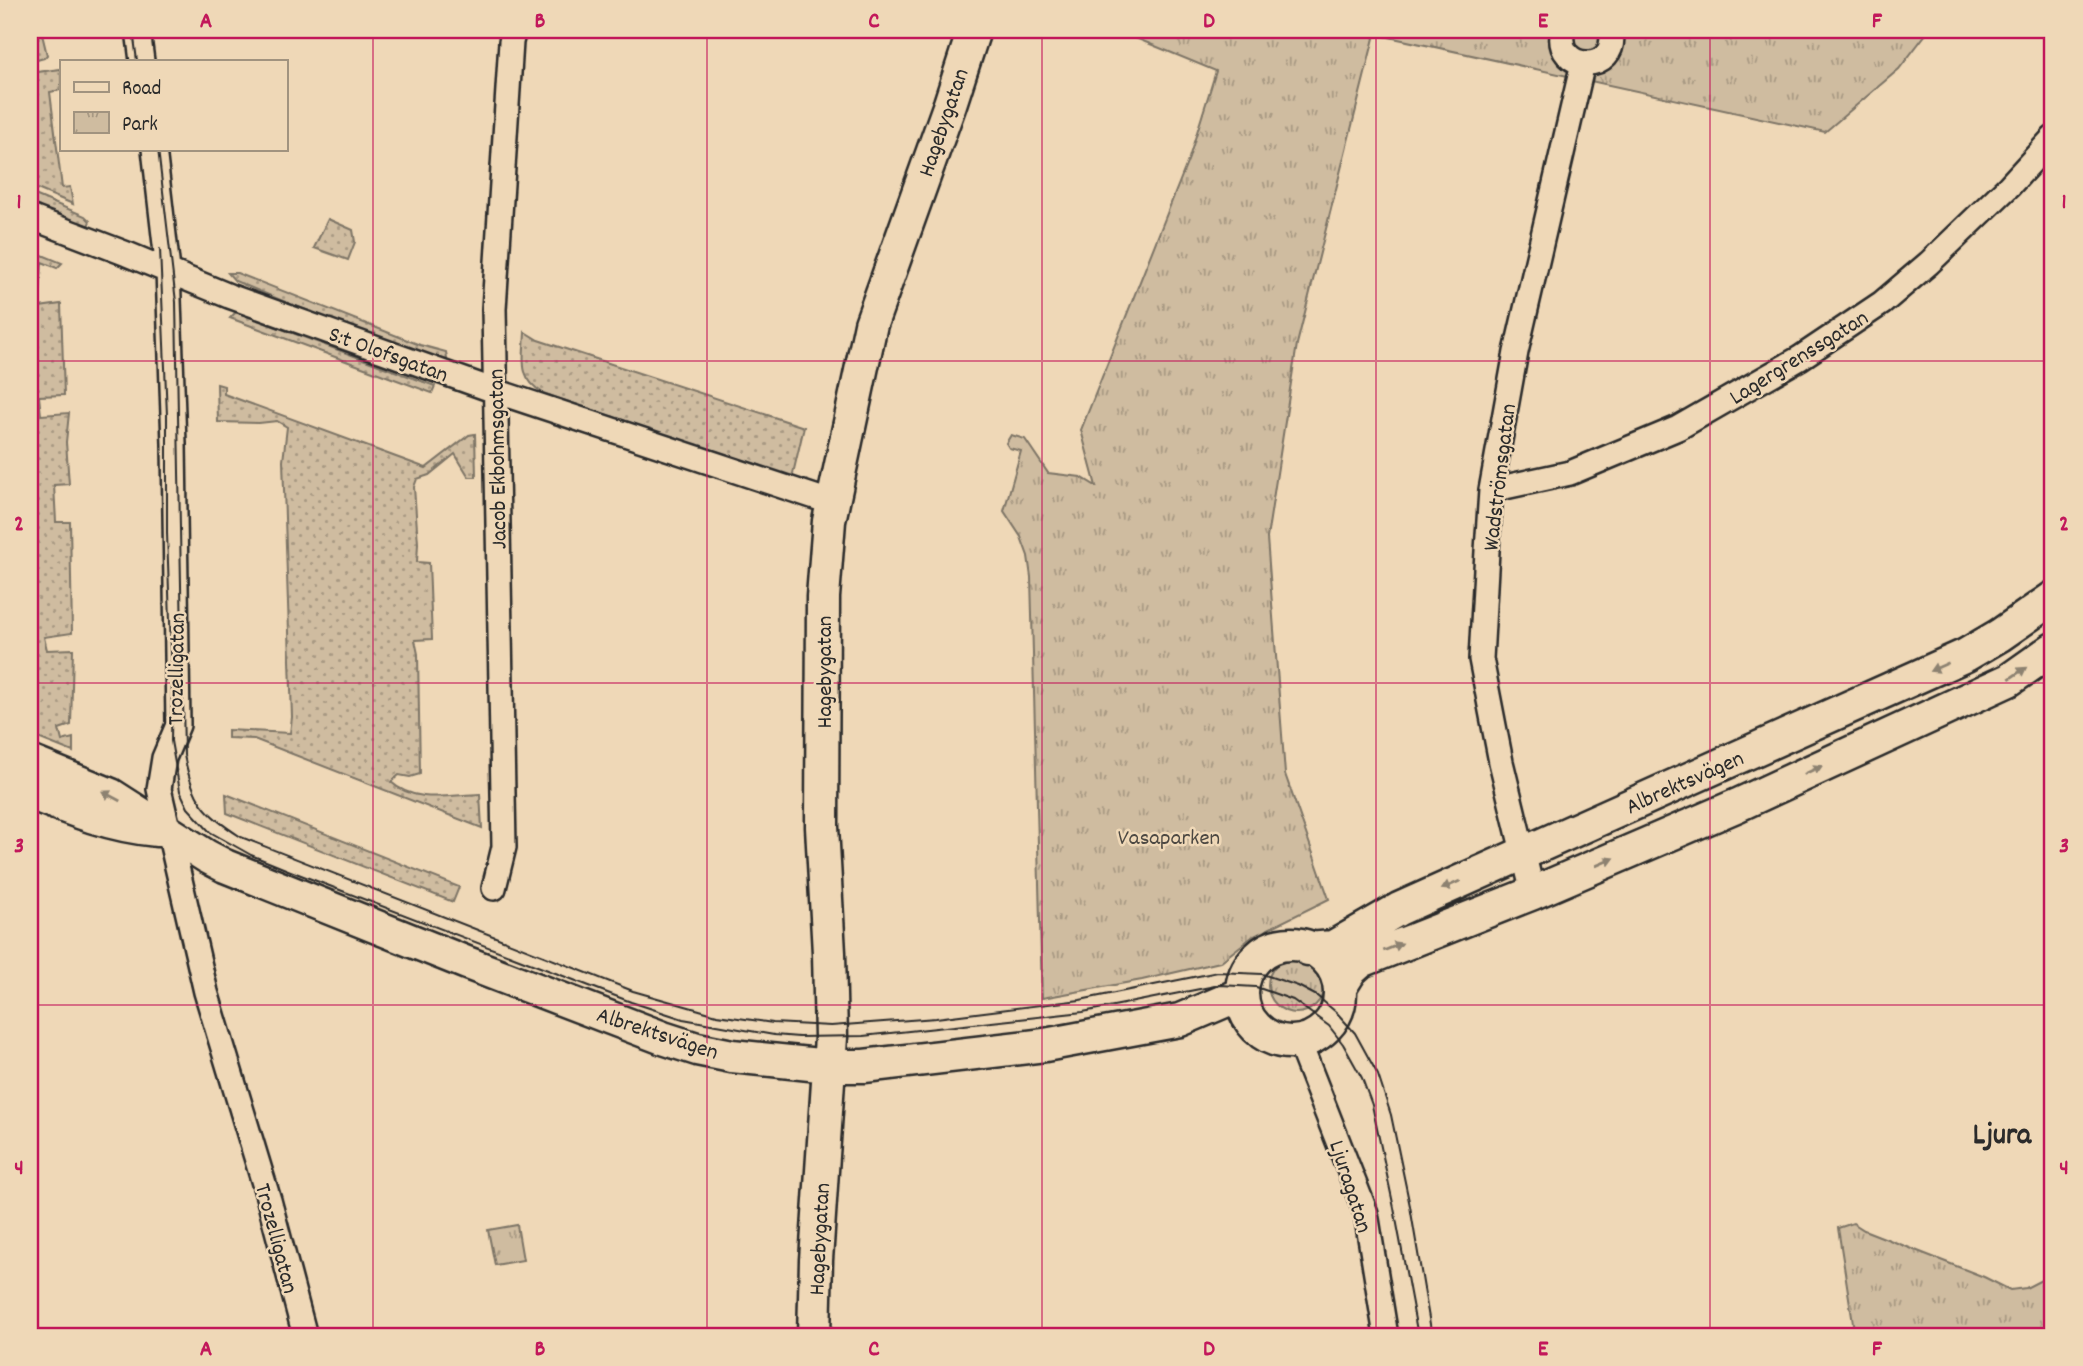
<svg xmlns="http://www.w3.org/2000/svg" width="2083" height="1366" viewBox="0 0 2083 1366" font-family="Dekko,sans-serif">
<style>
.grass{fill:url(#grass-dots);stroke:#7d7466;stroke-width:2}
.park{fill:url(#park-tufts);stroke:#7d7466;stroke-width:2}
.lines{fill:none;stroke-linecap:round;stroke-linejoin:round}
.street-casing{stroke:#2b2b2b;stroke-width:28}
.secondary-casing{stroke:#2b2b2b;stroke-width:37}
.street{stroke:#efd8b7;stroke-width:23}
.secondary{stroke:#efd8b7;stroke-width:32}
.tram{stroke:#2b2b2b;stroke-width:2}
.oneway{fill:#8d8271}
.grid{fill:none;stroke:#c2185b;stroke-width:2;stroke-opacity:0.55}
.labels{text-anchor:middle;stroke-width:5;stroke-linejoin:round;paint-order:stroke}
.street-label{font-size:23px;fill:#2b2b2b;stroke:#efd8b7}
.park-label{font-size:23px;fill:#4c4842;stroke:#efd8b7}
.district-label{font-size:30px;font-weight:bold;fill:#2b2b2b;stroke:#efd8b7}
.neatline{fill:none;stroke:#c2185b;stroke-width:2.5}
.grid-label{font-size:23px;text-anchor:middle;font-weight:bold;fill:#c2185b}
</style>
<defs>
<pattern id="grass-dots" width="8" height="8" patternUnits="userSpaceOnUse" patternTransform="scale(1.75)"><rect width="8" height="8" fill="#cfbca0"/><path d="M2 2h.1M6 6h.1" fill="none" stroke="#a89983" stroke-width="1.8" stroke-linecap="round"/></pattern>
<pattern id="park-tufts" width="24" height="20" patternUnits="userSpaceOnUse" patternTransform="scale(1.75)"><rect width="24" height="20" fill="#cfbca0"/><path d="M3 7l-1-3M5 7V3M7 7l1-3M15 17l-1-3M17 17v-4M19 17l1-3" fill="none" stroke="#a89983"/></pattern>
</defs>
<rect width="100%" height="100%" fill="#efd8b7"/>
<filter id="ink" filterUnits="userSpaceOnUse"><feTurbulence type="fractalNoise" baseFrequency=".0143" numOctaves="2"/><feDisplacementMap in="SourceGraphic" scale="14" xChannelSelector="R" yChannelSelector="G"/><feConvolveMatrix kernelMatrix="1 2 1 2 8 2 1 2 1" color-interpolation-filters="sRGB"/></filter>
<g filter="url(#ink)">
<!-- grass -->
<path class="grass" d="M30 30H41L47 55 44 58 30 62Z
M61 69V90L50 92 62 188 70 187 73 204 30 186V73Z
M30 193 85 216 90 221 88 226 30 205Z
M328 219 353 230 355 242 348 260 314 248Z
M30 250 62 263 57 268 42 262 39 307 61 304 64 395 39 396 41 415 69 413 66 442 69 484 54 485 56 522H70L72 633 44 637 47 650 73 649 71 725 59 729 62 741 73 738V752L33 736 30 697Z
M228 273H237L420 345 446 352 447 359 441 362 283 301 235 281Z
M236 312 435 386 432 393 230 318Z
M525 332 538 340 804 427 792 478 543 393C517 377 524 359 525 332Z
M217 384 224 386V394L426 468 469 435 475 434 476 477H469L455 454 429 475 417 479 414 487 418 543 417 562 429 563 432 639 415 640 418 654 420 774 410 777 399 775 391 782C415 804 449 795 480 794L482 828 254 739 228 738V730L290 733 292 717 283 461 287 427 277 421 259 423 218 422Z
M226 794 459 887 453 902 227 813Z"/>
<!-- park -->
<path class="park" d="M1116 30H1929L1899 69 1825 132 1375 34 1297 344 1267 538 1285 774 1329 899 1252 937 1220 962 1142 980 1042 998 1031 577 1028 556 1021 537 1004 511 1021 451 1009 448 1006 443 1011 435 1025 439 1048 473 1081 477 1096 486 1081 430 1189 158 1216 71Z
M1268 985a28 28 0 1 1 56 0a28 28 0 1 1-56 0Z
M1853 1223 1864 1230 1984 1277 2010 1290 2026 1288 2053 1274V1336H1855L1838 1228Z
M517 1225 523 1260 495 1265 488 1230Z"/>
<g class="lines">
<defs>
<path id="street" d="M138 30 142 61
M1563 30C1552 72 1620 76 1611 30
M154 149 168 270 174 444 178 725 164 758 159 789 206 992 269 1200 305 1336
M30 217 127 254 229 296 495 391 833 503
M1491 490 1570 473 1678 428 1800 358 1882 303 1929 263 2009 186 2053 138
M494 888 504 847 494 309 511 42 514 30
M1533 893 1501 762 1481 659 1487 551 1491 490 1516 352 1583 63
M1299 1042 1366 1213 1386 1336"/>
<path id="secondary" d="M30 762 111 795 206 856 225 866 467 963 663 1038 697 1049 732 1056 829 1066H864L1045 1045 1180 1020 1241 994
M30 793C72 810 111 826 157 830
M1242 993a49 49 0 1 1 98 0a49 49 0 1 1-98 0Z
M1308 949 1333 947 1399 909 1966 655 2000 635 2053 598
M1341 986 1351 970 1361 961 1533 893 1738 805 2009 680 2053 649
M814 1336 816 1260 831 1037 829 953 822 827 823 597 829 521 871 324 950 104 974 30"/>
</defs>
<!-- street casing -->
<use href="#street" class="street-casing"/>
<!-- secondary casing -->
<use href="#secondary" class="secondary-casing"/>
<!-- street -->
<use href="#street" class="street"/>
<!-- secondary -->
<use href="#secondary" class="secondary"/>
<!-- tram -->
<path class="tram" d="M133 30 137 61
M158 149 176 302 184 755C193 801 203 812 241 837L633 991 717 1015 773 1023 831 1026 936 1018 1080 1000 1218 972 1262 974 1298 986 1317 996 1337 1013 1355 1033 1378 1075 1391 1115 1410 1206 1432 1336
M160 249 167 415V533L172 680 171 741 180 791 188 808 210 832 251 855 288 870 631 1002 683 1019 774 1035 799 1037 863 1036 1083 1012 1220 985 1256 987 1293 1000 1329 1026 1343 1044 1362 1078 1372 1105 1394 1208 1418 1336"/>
</g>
<!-- one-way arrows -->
<defs><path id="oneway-solid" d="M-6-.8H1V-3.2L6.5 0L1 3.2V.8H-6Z" transform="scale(1.75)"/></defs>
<g class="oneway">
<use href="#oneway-solid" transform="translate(1939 667) rotate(156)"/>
<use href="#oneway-solid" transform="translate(2018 673) rotate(-34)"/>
<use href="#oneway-solid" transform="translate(1813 770) rotate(-25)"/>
<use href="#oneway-solid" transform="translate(111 796) rotate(-152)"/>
<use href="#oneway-solid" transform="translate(1605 862) rotate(-23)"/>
<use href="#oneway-solid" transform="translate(1451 885) rotate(156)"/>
<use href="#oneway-solid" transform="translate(1393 947) rotate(-22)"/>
</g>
</g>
<!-- grid -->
<path class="grid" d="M373 30V1336M707 30V1336M1042 30V1336M1376 30V1336M1710 30V1336M30 361H2053M30 683H2053M30 1005H2053"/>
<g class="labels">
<!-- street labels -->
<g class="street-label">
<text transform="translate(942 122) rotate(-71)" y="8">Hagebygatan</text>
<text transform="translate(389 353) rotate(20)" y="8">S:t Olofsgatan</text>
<text transform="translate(1798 356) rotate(-32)" y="8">Lagergrenssgatan</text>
<text transform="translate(496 459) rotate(-91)" y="8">Jacob Ekbohmsgatan</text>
<text transform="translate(1498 477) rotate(-83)" y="8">Wadströmsgatan</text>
<text transform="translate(175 669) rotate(-89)" y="8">Trozelligatan</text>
<text transform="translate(823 672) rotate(-90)" y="8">Hagebygatan</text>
<text transform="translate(1684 781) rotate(-24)" y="8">Albrektsvägen</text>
<text transform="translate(658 1032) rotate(18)" y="8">Albrektsvägen</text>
<text transform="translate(1352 1186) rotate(72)" y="8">Ljuragatan</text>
<text transform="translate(278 1238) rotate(75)" y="8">Trozelligatan</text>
<text transform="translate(818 1239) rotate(-87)" y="8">Hagebygatan</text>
</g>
<!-- park labels -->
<g class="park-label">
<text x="1169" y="844">Vasaparken</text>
</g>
<!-- district labels -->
<g class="district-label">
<text x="2002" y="1143">Ljura</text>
</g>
</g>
<!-- margin -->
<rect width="2083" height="1366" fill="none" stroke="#efd8b7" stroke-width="77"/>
<!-- legend -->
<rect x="60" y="60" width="228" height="91" fill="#efd8b7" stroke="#a1937f" stroke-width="2"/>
<rect x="74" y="82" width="35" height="10" fill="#efd8b7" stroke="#a1937f" stroke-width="2"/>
<text x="122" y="94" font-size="21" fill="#2b2b2b">Road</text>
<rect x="74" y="112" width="35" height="21" fill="url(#park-tufts)" stroke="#a1937f" stroke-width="2"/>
<text x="122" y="130" font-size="21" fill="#2b2b2b">Park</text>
<rect x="38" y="38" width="2006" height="1290" class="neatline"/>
<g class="grid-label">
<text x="206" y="27">A</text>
<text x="540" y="27">B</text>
<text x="874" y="27">C</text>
<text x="1209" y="27">D</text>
<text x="1543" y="27">E</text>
<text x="1877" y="27">F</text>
<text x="19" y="208">1</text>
<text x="2064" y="208">1</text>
<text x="19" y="530">2</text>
<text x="2064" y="530">2</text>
<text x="19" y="852">3</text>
<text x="2064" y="852">3</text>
<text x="19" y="1174">4</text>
<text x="2064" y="1174">4</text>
<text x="206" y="1355">A</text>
<text x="540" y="1355">B</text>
<text x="874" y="1355">C</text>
<text x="1209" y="1355">D</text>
<text x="1543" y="1355">E</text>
<text x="1877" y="1355">F</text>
</g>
</svg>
